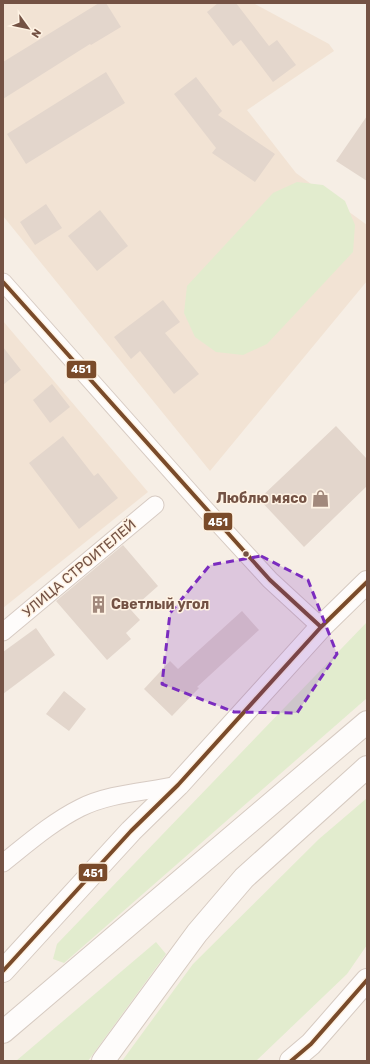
<svg xmlns="http://www.w3.org/2000/svg" width="370" height="1064" viewBox="0 0 370 1064" font-family="Rubik,sans-serif">
<style>
.residential{fill:#f2e3d4}
.green{fill:#e2ecce}
.building{fill:#e3d6cc}
.lines{fill:none;stroke-linecap:round;stroke-linejoin:round}
.minor-casing{stroke:#d7cbc3;stroke-width:19}
.secondary-casing{stroke:#d6cac1;stroke-width:24}
.minor{stroke:#fefcfb;stroke-width:17}
.secondary{stroke:#fefcfb;stroke-width:22}
.bus-1-casing{stroke:#fff3e4;stroke-width:7}
.bus-1{stroke:#7a4b2a;stroke-width:4}
.marked{fill:#7b2cbf;fill-opacity:0.2;stroke:#7b2cbf;stroke-width:3;stroke-dasharray:8 5;stroke-linejoin:round}
.bus-dot{fill:#745244;stroke:#fff3e4;stroke-width:1.5}
.labels{text-anchor:middle;stroke-width:3;stroke-linejoin:round;paint-order:stroke}
.poi-label{font-size:14px;font-weight:bold;fill:#745244;stroke:#fff3e4;text-anchor:end}
.street-label{font-size:14px;fill:#745244;stroke:#fff3e4}
.line-badge{stroke:#fff3e4;stroke-width:1.5}
.badge-label{font-size:11px;text-anchor:middle;font-weight:bold;fill:#fff}
</style>
<rect width="100%" height="100%" fill="#f6eee5"/>
<!-- residential -->
<path class="residential" d="M3 3H253L329 44 334 51 247 110 296 173 367 225V281L210 471 3 216Z
M3 321 148 492 3 608Z"/>
<!-- green -->
<path class="green" d="M297 182 323 185 345 201 355 225 353 252 267 344 243 355 216 352 195 337 184 313 187 286 273 193Z
M367 622V698L64 963 53 959 57 944Z
M367 798V945L347 974 256 1061H122L193 964 319 839Z
M156 942 166 954 88 1061H16Z"/>
<!-- building -->
<path class="building" d="M99 3H106L121 27 91 45 90 44 3 99V62Z
M218 3H236L269 46 277 40 296 65 273 82 241 40 233 46 207 12Z
M106 72 125 103 26 164 7 134Z
M196 77 222 111 218 115 275 154 255 182 212 153 216 148 174 94Z
M367 116V181L336 161Z
M46 204 62 228 35 245 20 222Z
M100 210 128 246 97 271 68 236Z
M163 300 180 322 165 333 199 374 174 394 140 351 131 359 114 337Z
M3 347 21 370 3 385Z
M52 384 70 407 50 423 33 400Z
M336 426 367 459V486L304 547 259 499Z
M63 436 94 476 98 473 118 498 79 529 29 463Z
M123 545 158 586 131 610 140 620 126 633 131 639 107 660 56 601Z
M242 611 259 630 197 687 199 688 172 716 144 689 170 661 178 669Z
M36 628 55 655 3 694V652Z
M64 691 86 709 69 731 46 714Z"/>
<g class="lines">
<defs>
<path id="minor" d="M3 282 204 508 270 580 321 627
M3 632 155 505
M3 863C27 844 52 822 80 808 110 793 146 792 178 785"/>
<path id="secondary" d="M3 971 131 831 178 785 321 627 367 582
M3 1032 367 722
M103 1061 197 933 244 878 367 767
M291 1061 311 1044 367 980"/>
</defs>
<!-- minor casing -->
<use href="#minor" class="minor-casing"/>
<!-- secondary casing -->
<use href="#secondary" class="secondary-casing"/>
<!-- minor -->
<use href="#minor" class="minor"/>
<!-- secondary -->
<use href="#secondary" class="secondary"/>
<defs>
<path id="bus-1" d="M3 282 270 580 321 627
M3 971 131 831 178 785 321 627 367 582
M291 1061 311 1044 367 980"/>
</defs>
<!-- bus-1 casing -->
<use href="#bus-1" class="bus-1-casing"/>
<!-- bus-1 -->
<use href="#bus-1" class="bus-1"/>
</g>
<!-- marked area -->
<path class="marked" d="M261 556 308 580 337 654 297 713 234 712 162 684 170 613 210 565Z"/>
<!-- icons -->
<defs>
<symbol id="shop-bare" viewBox="-9 -9 18 18"><path d="M-5-2.5h2.3a2.7 3.5 0 0 1 5.4 0H5L5.5 6h-11ZM-1.5-2.5h3a1.5 2.3 0 0 0-3 0Z" fill="#a2897c" stroke="#fff3e4" stroke-width="2.5" paint-order="stroke"/></symbol>
<symbol id="building-bare" viewBox="-9 -9 18 18"><path d="M-4-6H4V6H1V3H-1V6H-4ZM-2.5-4.3h1.7v1.8h-1.7ZM.8-4.3h1.7v1.8H.8ZM-2.5-1h1.7V.8h-1.7ZM.8-1h1.7V.8H.8Z" fill="#a2897c" stroke="#fff3e4" stroke-width="2.5" paint-order="stroke"/></symbol>
</defs>
<g fill-rule="evenodd">
<use href="#shop-bare" x="308" y="486" width="25" height="25"/>
<use href="#building-bare" x="86" y="592" width="25" height="25"/>
</g>
<!-- markers -->
<circle class="bus-dot" cx="246" cy="554" r="3.5"/>
<g class="labels">
<!-- poi labels -->
<g class="poi-label">
<text x="307" y="503">Люблю мясо</text>
<text x="111" y="609" text-anchor="start">Светлый угол</text>
</g>
<!-- street labels -->
<g class="street-label">
<text transform="translate(79 568) rotate(-40)" y="5">УЛИЦА СТРОИТЕЛЕЙ</text>
</g>
</g>
<g class="line-badge">
<rect x="66" y="360" width="31" height="19" rx="4" fill="#7a4b2a"/>
<rect x="203" y="512" width="30" height="19" rx="4" fill="#7a4b2a"/>
<rect x="78" y="863" width="30" height="19" rx="4" fill="#7a4b2a"/>
</g>
<g class="badge-label">
<text x="81" y="373">451</text>
<text x="218" y="526">451</text>
<text x="93" y="877">451</text>
</g>
<!-- border -->
<rect width="370" height="1064" fill="none" stroke="#745244" stroke-width="8"/>
<!-- north arrow -->
<g transform="translate(28 28) rotate(123)" stroke="#fff3e4" stroke-width="3" paint-order="stroke">
<path d="M0-3L7 15L0 10L-7 15Z" fill="#745244"/>
<text y="-6" font-size="11" font-weight="bold" text-anchor="middle" fill="#745244">N</text>
</g>
</svg>
